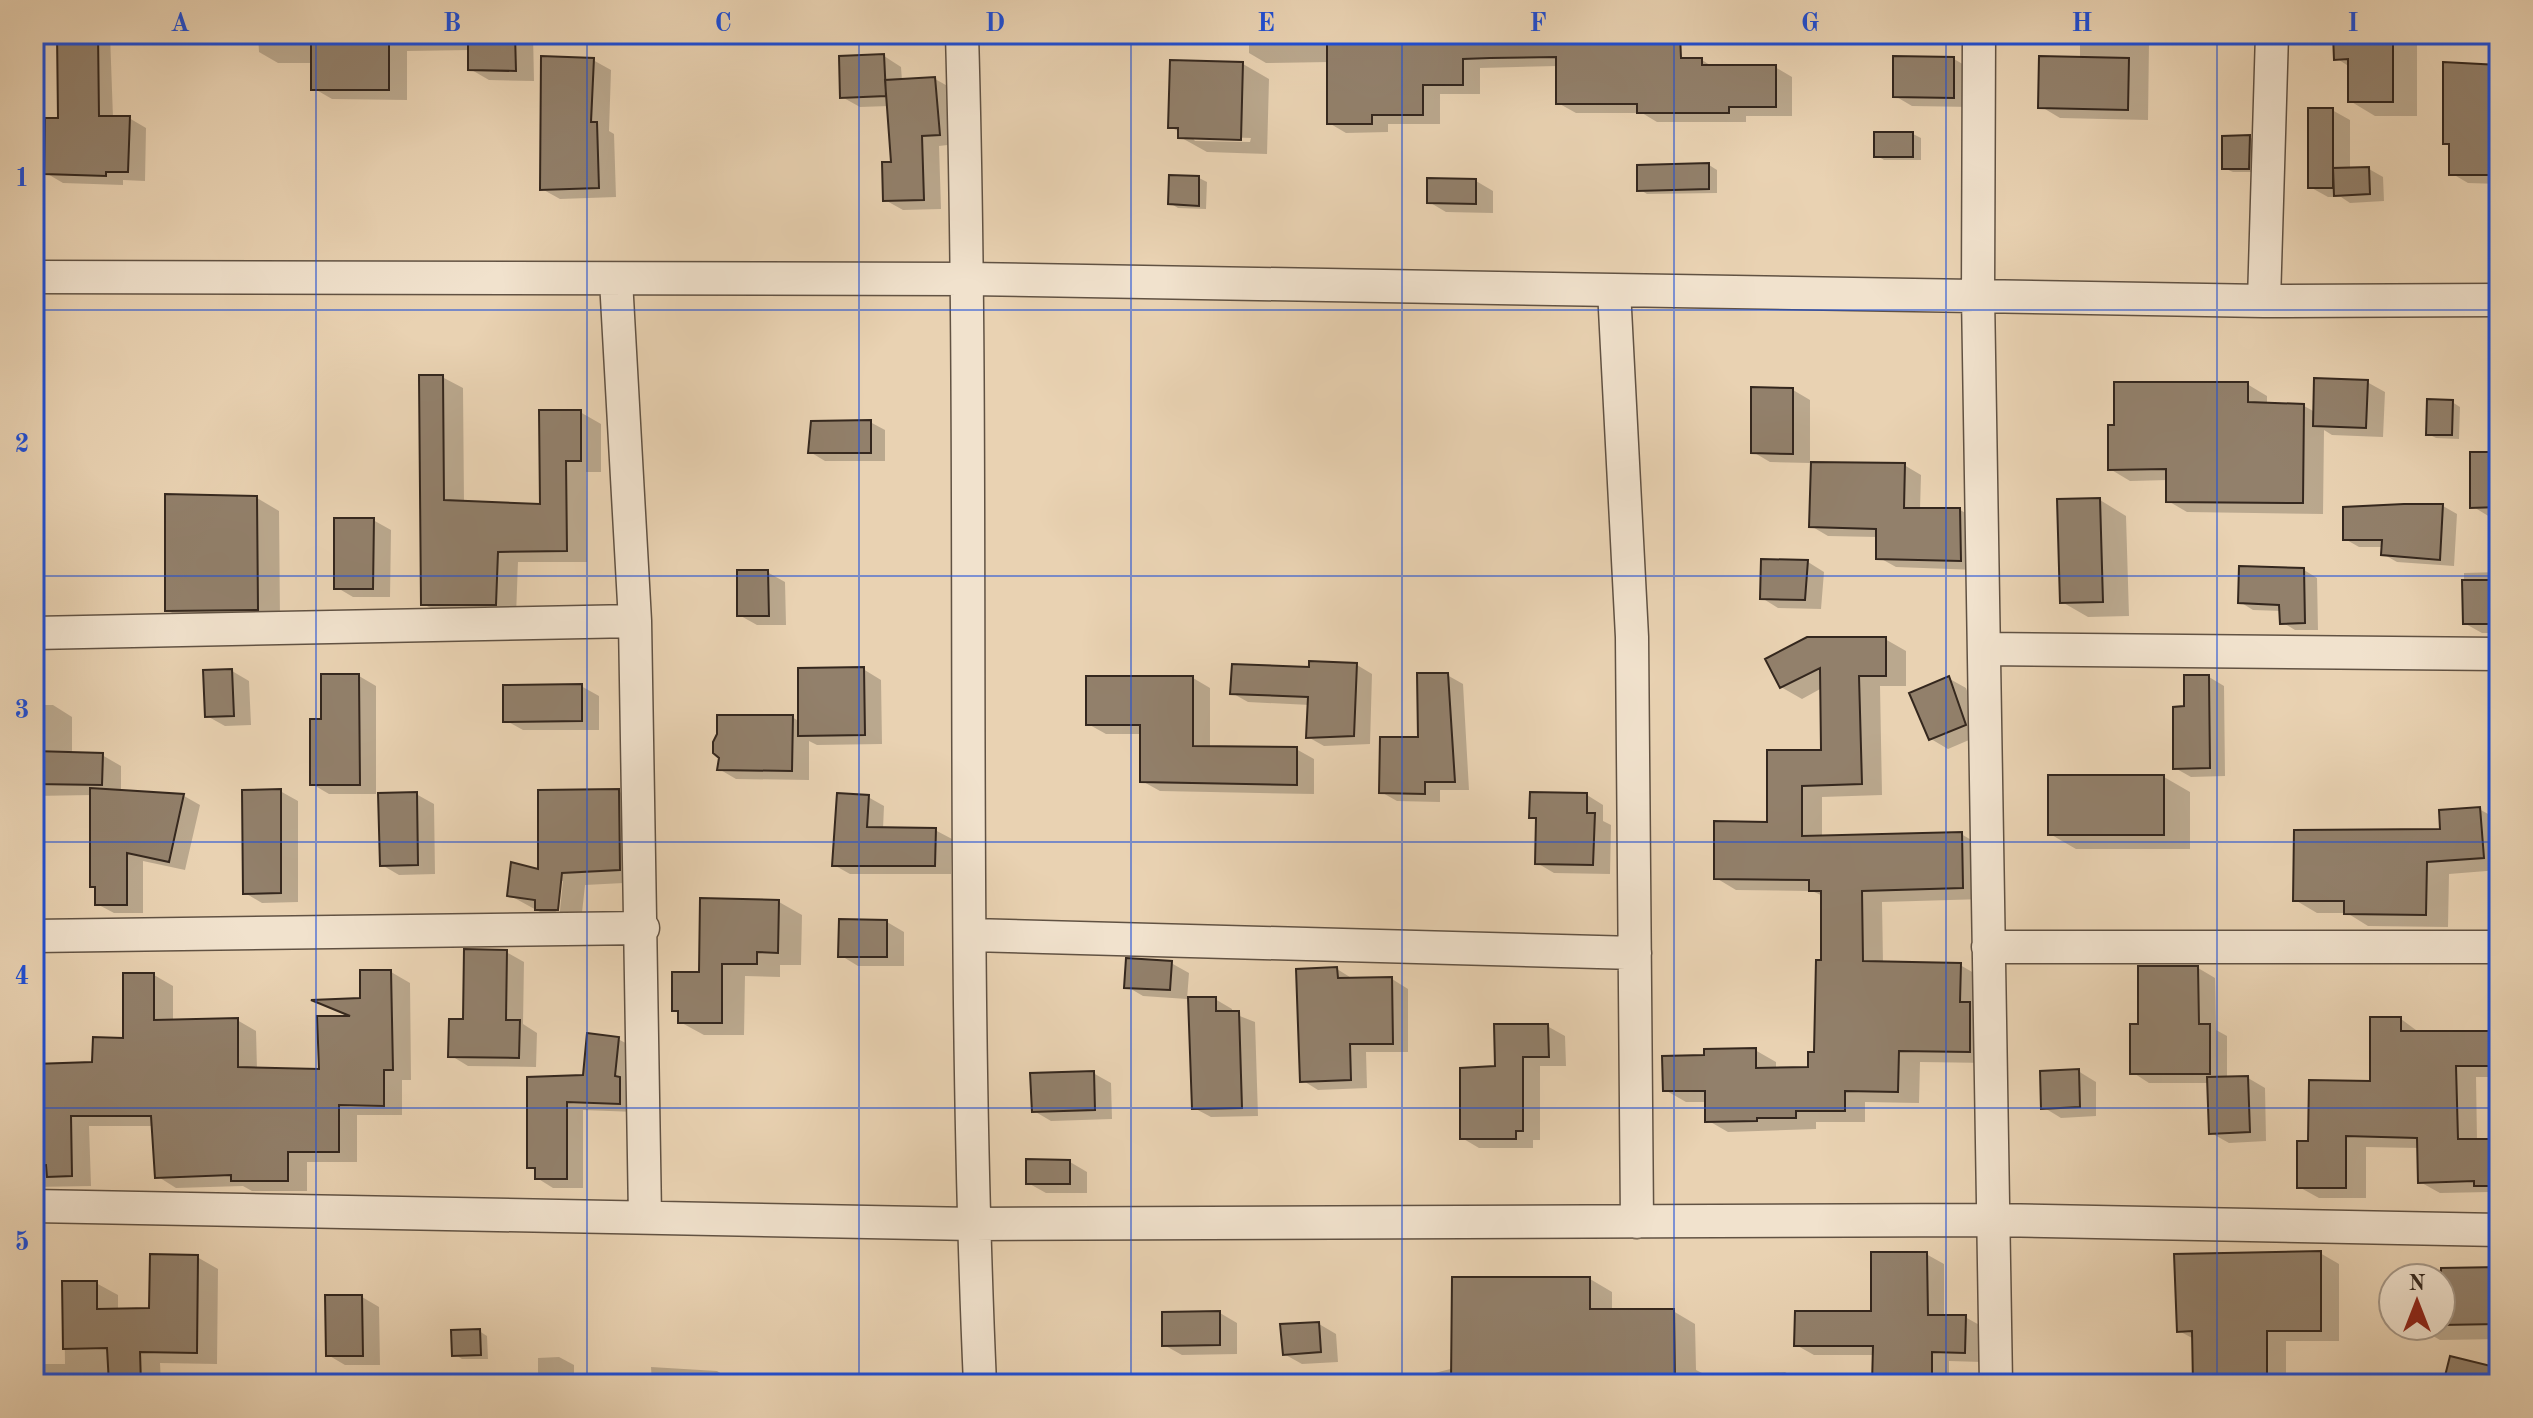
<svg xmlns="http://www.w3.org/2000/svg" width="2533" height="1418" viewBox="0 0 2533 1418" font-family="'Old Standard TT',serif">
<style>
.shadow{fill:#0003;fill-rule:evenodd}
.building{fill:#92806b;stroke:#34271e;stroke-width:2}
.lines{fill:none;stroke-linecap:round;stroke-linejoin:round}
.street-casing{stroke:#615243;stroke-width:35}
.street{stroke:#f1e2cd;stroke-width:32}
.grid{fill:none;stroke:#1d4ed8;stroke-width:2;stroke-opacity:0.55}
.neatline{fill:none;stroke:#1d4ed8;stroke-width:3}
.grid-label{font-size:26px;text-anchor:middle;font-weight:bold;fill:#1d4ed8}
</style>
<rect width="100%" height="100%" fill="#e9d2b2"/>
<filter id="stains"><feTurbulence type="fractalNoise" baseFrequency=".0025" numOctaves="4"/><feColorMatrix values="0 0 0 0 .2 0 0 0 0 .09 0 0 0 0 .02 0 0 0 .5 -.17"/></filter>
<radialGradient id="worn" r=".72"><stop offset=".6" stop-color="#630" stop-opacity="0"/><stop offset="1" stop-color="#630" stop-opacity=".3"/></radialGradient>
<!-- shadow -->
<path class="shadow" d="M59 34H110L113 118H129L146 128 145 181 123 180V185L63 183 46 173 60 120Z
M258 34H533L534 81 489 80 470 69V50L407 51V100L332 99 313 88V63H278L259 52Z
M1249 34H1624V60H1702L1713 67H1775L1792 77V116H1746V122H1657L1642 113H1576L1558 103V66L1480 68V94H1440V124H1388V132L1346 133 1329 123V62L1266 63 1249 53Z
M2080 34H2255V42L2184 39V42L2149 43 2148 120 2060 118 2040 106 2080 59Z
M2335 34H2417V116H2375L2350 101V67L2336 58Z
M884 56 901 67 902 81 935 79 953 89 956 144 939 146 941 209 903 210 885 200 893 164 889 106 860 107 842 97Z
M1954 59 1971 69V107L1912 106 1895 96Z
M593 60 611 70 609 131 614 134 616 197 560 199 542 189Z
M1243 64 1269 79 1267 154 1207 152 1180 137V132L1170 127ZM1191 136 1251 138 1250 142 1195 141Z
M2499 66V184L2468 183 2451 173V146L2445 143Z
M2332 110 2350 120V169H2369L2383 177 2384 201 2350 203 2341 197H2328L2310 187Z
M1913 134 1921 138V160H1884L1876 155Z
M2249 137 2258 142 2257 172H2233L2224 168Z
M1709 165 1717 170V193L1647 194 1639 189Z
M1199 178 1207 182 1206 209 1178 208 1170 203Z
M1476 181 1493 191V213L1446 212 1429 202Z
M442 377 463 388 464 503 542 506 580 412 601 424V472H586L587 562H518L516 616 444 615 423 604Z
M2367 382 2385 392 2383 437 2332 435 2324 430 2323 514 2187 512 2168 501V480L2130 481 2110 469 2247 384 2267 396V404L2304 406 2315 412Z
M1793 390 1810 400V463L1770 462 1753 452Z
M2452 402 2460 407 2459 439 2436 438 2428 434Z
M870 422 885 430V461H825L810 452Z
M2499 454V516L2490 517 2472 506Z
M1904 465 1921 475 1920 510H1960L1977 519V570L1896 567 1878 557V537L1828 536 1811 526Z
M257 498 279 511 280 621 189 623 167 610Z
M2100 500 2126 516 2129 616 2088 617 2062 602Z
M2443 506 2457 514 2454 566 2397 562 2383 554 2384 547H2359L2345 539V509Z
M34 509 36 510 37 622H34Z
M373 520 391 530 390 597H353L336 587Z
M1808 562 1824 572 1821 609 1778 608 1762 598Z
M2304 570 2317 578 2318 630H2295L2282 622V611L2253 610 2240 602Z
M767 572 785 582 786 625H757L739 615Z
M2499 572V633H2482L2464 623V573Z
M1885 639 1906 651V686H1880L1882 795 1822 797V837L1961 834 1982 846 1984 899 1882 902 1883 964 1960 965 1981 977 1990 1063 1920 1062 1919 1103 1865 1102V1122H1816V1129L1728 1132 1707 1120V1102H1686L1665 1090 1706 1057 1755 1050 1776 1062V1069H1810L1816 1054 1823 962V896L1812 891 1736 890 1716 878 1769 824 1823 752 1822 688 1802 699 1781 687 1767 660Z
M1357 665 1372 674 1370 744 1324 746 1308 737 1310 705 1248 702 1232 693 1311 669Z
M863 669 881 680 882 744 817 745 809 741V780L736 779 719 769 792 717 800 722Z
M232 671 249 681 251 725 225 726 207 716Z
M34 672 45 678V705H53L72 717V754L102 755 121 766V792L184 796 200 805 185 870 143 861V913H114L97 904V889L92 886V795L34 796Z
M1447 675 1463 684 1469 790H1440V802L1397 801 1381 792 1420 739Z
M359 676 376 686V794H329L312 784 323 721Z
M2209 677 2224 686 2225 776 2191 777 2175 768 2186 708Z
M1193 678 1210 688V748L1296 749 1314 759V794L1160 791 1142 781V734H1106L1088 724Z
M1948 678 1966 688 1983 734 1948 749 1931 739Z
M581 686 599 696V730H523L505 720Z
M2164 777 2190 792V849H2076L2050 834Z
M280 791 298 801V902L262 903 245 893Z
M618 791 641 804 643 882 585 885 581 922 560 923 509 895 540 872ZM559 881H563L559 920H555Z
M416 794 434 804 435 874 399 875 382 865Z
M1587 795 1603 805V821L1611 825 1610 874 1554 873 1537 863 1538 821 1531 816Z
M868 797 884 806 883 829 935 830 952 839 951 874H850L834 865Z
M2479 809 2499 820V870L2449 874 2448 927 2368 926 2347 913H2317L2295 900 2442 831Z
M779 902 802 915 801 965H780V977L745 976 744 1035H704L680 1022V1013L674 1010Z
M887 922 904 932V966H858L840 955Z
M506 952 524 962 523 1024 537 1033 536 1067 468 1066 450 1055 465 1021Z
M1171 963 1189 973 1187 999 1143 996 1126 986Z
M2198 968 2215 978 2216 1030 2227 1036V1078H2248L2265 1088 2266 1141 2229 1143 2211 1133 2209 1083H2149L2132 1072 2140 1026Z
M1337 969 1353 979H1392L1408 989V1052H1366L1367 1088 1318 1090 1302 1080Z
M391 972 410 983 411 1080H402V1115H357V1162H307V1191H252L243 1186 176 1188 157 1176 154 1126H89L91 1186 34 1187V1065L94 1064 125 1040 154 975 173 986V1021L237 1020 256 1031 257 1070 321 1072 351 1018 318 1002 362 1000Z
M1215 999 1232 1009V1013L1255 1022 1258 1116 1211 1117 1194 1108Z
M2491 1002H2499V1077H2476L2477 1141H2499V1196L2489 1192 2440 1193 2420 1182 2419 1148 2366 1147V1198H2319L2299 1187 2310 1143 2372 1083 2401 1019 2420 1033H2491Z
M1547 1026 1565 1036 1566 1066H1540V1140H1533V1148H1479L1462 1138 1497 1068Z
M618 1039 635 1048 636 1112 583 1110V1188H553L537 1178V1171L529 1167V1079L585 1077Z
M2078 1071 2096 1082V1116L2061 1118 2043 1107Z
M1093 1073 1111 1083 1112 1119 1051 1121 1034 1111Z
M1070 1162 1087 1172V1193H1046L1028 1183Z
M2320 1253 2339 1264V1341H2286V1384H2195L2194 1339 2179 1331Z
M1926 1254 1944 1264V1317H1965L1983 1327 1982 1362 1949 1361V1384H1874L1875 1355H1814L1796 1345 1873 1313Z
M197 1257 218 1269 217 1364 160 1363 161 1384H34V1364H65L64 1283H96L118 1295V1311L151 1310Z
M2499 1269V1339L2440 1340 2416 1326H2441V1278H2413V1270Z
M1590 1279 1612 1292V1311H1673L1695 1324 1696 1370 1704 1374 1785 1372 1805 1384H1430L1431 1374 1489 1359Z
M362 1297 379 1307 380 1365H345L328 1355Z
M1220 1313 1237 1323V1354L1182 1355 1164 1345Z
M1319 1324 1336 1334 1338 1362 1302 1364 1284 1354Z
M479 1331 487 1336 488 1359H462L454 1354Z
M559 1357 574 1365V1384H538V1358Z
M651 1367 717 1371 725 1376V1384H652Z"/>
<!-- building -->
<path class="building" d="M57 34H98L99 116H130L128 172H106V176L44 174 45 118H58Z
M311 34H389V90H311Z
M468 34H515L516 71 468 70Z
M1327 34H1680L1681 58H1702V65H1776V107H1729V113H1637V104H1556V57L1490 58 1463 59V85H1423V115H1372V124H1327Z
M2333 34H2393V102H2348V59L2334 60Z
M884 54 886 96 840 98 839 56Z
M541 56 594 58 591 122H597L599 188 540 190Z
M1893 56 1954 57V98L1893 97Z
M2039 56 2129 58 2128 110 2038 108Z
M1170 60 1243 62 1241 140 1178 138V128H1168Z
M2443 62 2499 65V175H2449V144H2443Z
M935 77 940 135 922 136 924 200 883 201 882 162H891L885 80Z
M2308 108H2333V188H2308Z
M1874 132H1913V157H1874Z
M2250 135 2249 169H2222V136Z
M1709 163V189L1637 191V165Z
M2369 167 2370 194 2334 196 2333 168Z
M1169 175 1199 176V206L1168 204Z
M1427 178 1476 179V204L1427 203Z
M419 375H443L444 500 540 504 539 410H581V461H566L567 551 498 552 496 605H421Z
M2314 378 2368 380 2366 428 2313 426Z
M2114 382H2248V402L2304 404 2303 503 2166 502V469L2108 470V425H2114Z
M1751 387 1793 388V454L1751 453Z
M2427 399 2453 400 2452 435H2426Z
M871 420V453H808L811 421Z
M2470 452H2499V507L2470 508Z
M1811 462 1905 463 1904 508H1960L1961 561 1876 559V529L1809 527Z
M165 494 257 496 258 610 165 611Z
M2100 498 2103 602 2060 603 2057 499Z
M2404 504H2443L2440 560 2381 555 2382 540H2343V507Z
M334 518H374L373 589H334Z
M1761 559 1808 560 1805 600 1760 599Z
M2239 566 2304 568 2305 623 2280 624 2279 605 2238 603Z
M737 570H768L769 616H737Z
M2462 580H2499V624H2463Z
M1807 637H1886V676H1859L1862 784 1802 786V836L1962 832 1963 888 1862 891 1863 961 1961 963 1960 1002H1970V1052L1899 1051 1898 1092 1845 1091V1111H1796V1118H1757V1121L1705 1122V1091H1663L1662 1056 1704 1055V1049L1756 1048V1068L1808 1067V1052H1814L1816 960H1821V891H1809V880L1714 879V821L1767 822V750H1821L1820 668 1780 688 1765 659Z
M1309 661 1357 663 1354 736 1306 738 1308 697 1230 694 1232 664 1309 667Z
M864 667 865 735 798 736V668Z
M232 669 234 716 205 717 203 670Z
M1417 673H1448L1455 782H1425V794L1379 793 1380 737H1418Z
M321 674H359L360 785H310V719H321Z
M2184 675H2209L2210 768 2173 769V707L2184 706Z
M1086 676H1193V746L1297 747V785L1140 782V725H1086Z
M1949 676 1966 725 1929 740 1909 693Z
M582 684V721L503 722V685Z
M717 715H793L792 771 717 770 719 758 713 753V742L717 734Z
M34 751 103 753 102 785 34 784Z
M2048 775H2164V835H2048Z
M90 788 184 794 169 862 127 853V905H95V887H90Z
M281 789V893L243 894 242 790Z
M619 789 620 870 562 873 558 910H535V900L507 896 511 862 538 869V790Z
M417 792 418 865 380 866 378 793Z
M1530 792 1587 793V813H1595L1593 865 1535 864 1536 818H1529Z
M837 793 869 795 867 827 936 828 935 866H832Z
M2480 807 2484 858 2427 862 2426 915 2344 914V901H2293L2294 830 2440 829 2439 810Z
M700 898 779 900 778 953 757 952V964H722V1023H678V1011H672V972H699Z
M839 919 887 920V957H838Z
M464 949 507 950 506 1020H520L519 1058 448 1057 449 1019H463Z
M1126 958 1172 961 1170 990 1124 988Z
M2138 966H2198L2199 1024H2210V1074H2130V1024H2138Z
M1337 967 1338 978 1392 977 1393 1044H1350L1351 1080 1300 1082 1296 969Z
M360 970H391L393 1070H384V1106L339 1105V1152H288V1181H231V1175L155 1178 151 1116H71L72 1176 47 1177 46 1165 34 1166V1064L92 1062 93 1037 123 1038V973H154V1020L238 1018V1067L319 1069 317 1016H350L311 1000 360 998Z
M1188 997H1216V1011H1239L1242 1108 1192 1109Z
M2370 1017H2401V1031H2499V1066H2456L2458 1139H2499V1186H2474V1181L2418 1183 2417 1138 2346 1136V1188H2297V1141H2308L2309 1080 2370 1081Z
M1494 1024H1548L1549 1057H1523V1131H1516V1139H1460V1068L1495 1066Z
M587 1033 619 1037 615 1076 620 1077V1104L567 1102V1179H535V1168H527V1077L583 1075Z
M2079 1069 2080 1107 2041 1109 2040 1071Z
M1094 1071 1095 1110 1032 1112 1030 1073Z
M2248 1076 2250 1132 2209 1134 2207 1077Z
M1026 1159 1070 1160V1184H1026Z
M2321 1251V1331H2267V1384H2193L2192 1331 2177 1332 2174 1254Z
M1871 1252H1927L1928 1315H1966L1965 1353 1932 1352V1384H1872L1873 1346H1794L1795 1311H1871Z
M150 1254 198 1255 197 1353 140 1352 141 1384H109L107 1348 63 1349 62 1281H97V1309L149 1308Z
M2499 1267V1324L2441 1325V1268Z
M1452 1277H1590V1309H1674L1675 1384H1451Z
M325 1295H362L363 1356H326Z
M1220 1311V1345L1162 1346V1312Z
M1319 1322 1321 1352 1283 1355 1280 1324Z
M480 1329 481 1355 452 1356 451 1330Z
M2450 1356 2499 1368V1384H2443Z"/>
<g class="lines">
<defs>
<path id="street" d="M962 34C975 484 960 934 980 1384
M1979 34 1978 295 1996 1384
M34 277 969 279 2264 301 2499 300
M616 280 635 621 645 1216
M1614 290 1632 637 1637 1222
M2264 301 2272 34
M34 633 635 621
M1984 649 2499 654
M971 935 1635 953
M34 936 643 928
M1988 947H2499
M34 1206 973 1224 1993 1220 2499 1230"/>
</defs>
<!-- street casing -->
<use href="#street" class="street-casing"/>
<!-- street -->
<use href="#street" class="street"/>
</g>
<!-- grid -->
<path class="grid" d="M316 34V1384M587 34V1384M859 34V1384M1131 34V1384M1402 34V1384M1674 34V1384M1946 34V1384M2217 34V1384M34 310H2499M34 576H2499M34 842H2499M34 1108H2499"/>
<!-- margin -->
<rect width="2533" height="1418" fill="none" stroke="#e9d2b2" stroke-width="88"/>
<!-- north arrow -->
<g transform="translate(2417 1302)"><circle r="38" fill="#f1e2cd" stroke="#a59787" stroke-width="2"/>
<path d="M0-6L14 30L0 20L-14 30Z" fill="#8f2418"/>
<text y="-12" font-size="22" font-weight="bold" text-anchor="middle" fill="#34271e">N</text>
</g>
<rect x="44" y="44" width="2445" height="1330" class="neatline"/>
<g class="grid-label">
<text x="180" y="31">A</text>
<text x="452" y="31">B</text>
<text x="723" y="31">C</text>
<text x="995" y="31">D</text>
<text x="1266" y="31">E</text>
<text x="1538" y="31">F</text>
<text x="1810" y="31">G</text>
<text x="2082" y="31">H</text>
<text x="2353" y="31">I</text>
<text x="22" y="186">1</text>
<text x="22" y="452">2</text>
<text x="22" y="718">3</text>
<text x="22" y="984">4</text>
<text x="22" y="1250">5</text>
</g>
<rect width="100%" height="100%" filter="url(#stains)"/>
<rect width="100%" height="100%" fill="url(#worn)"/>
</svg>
